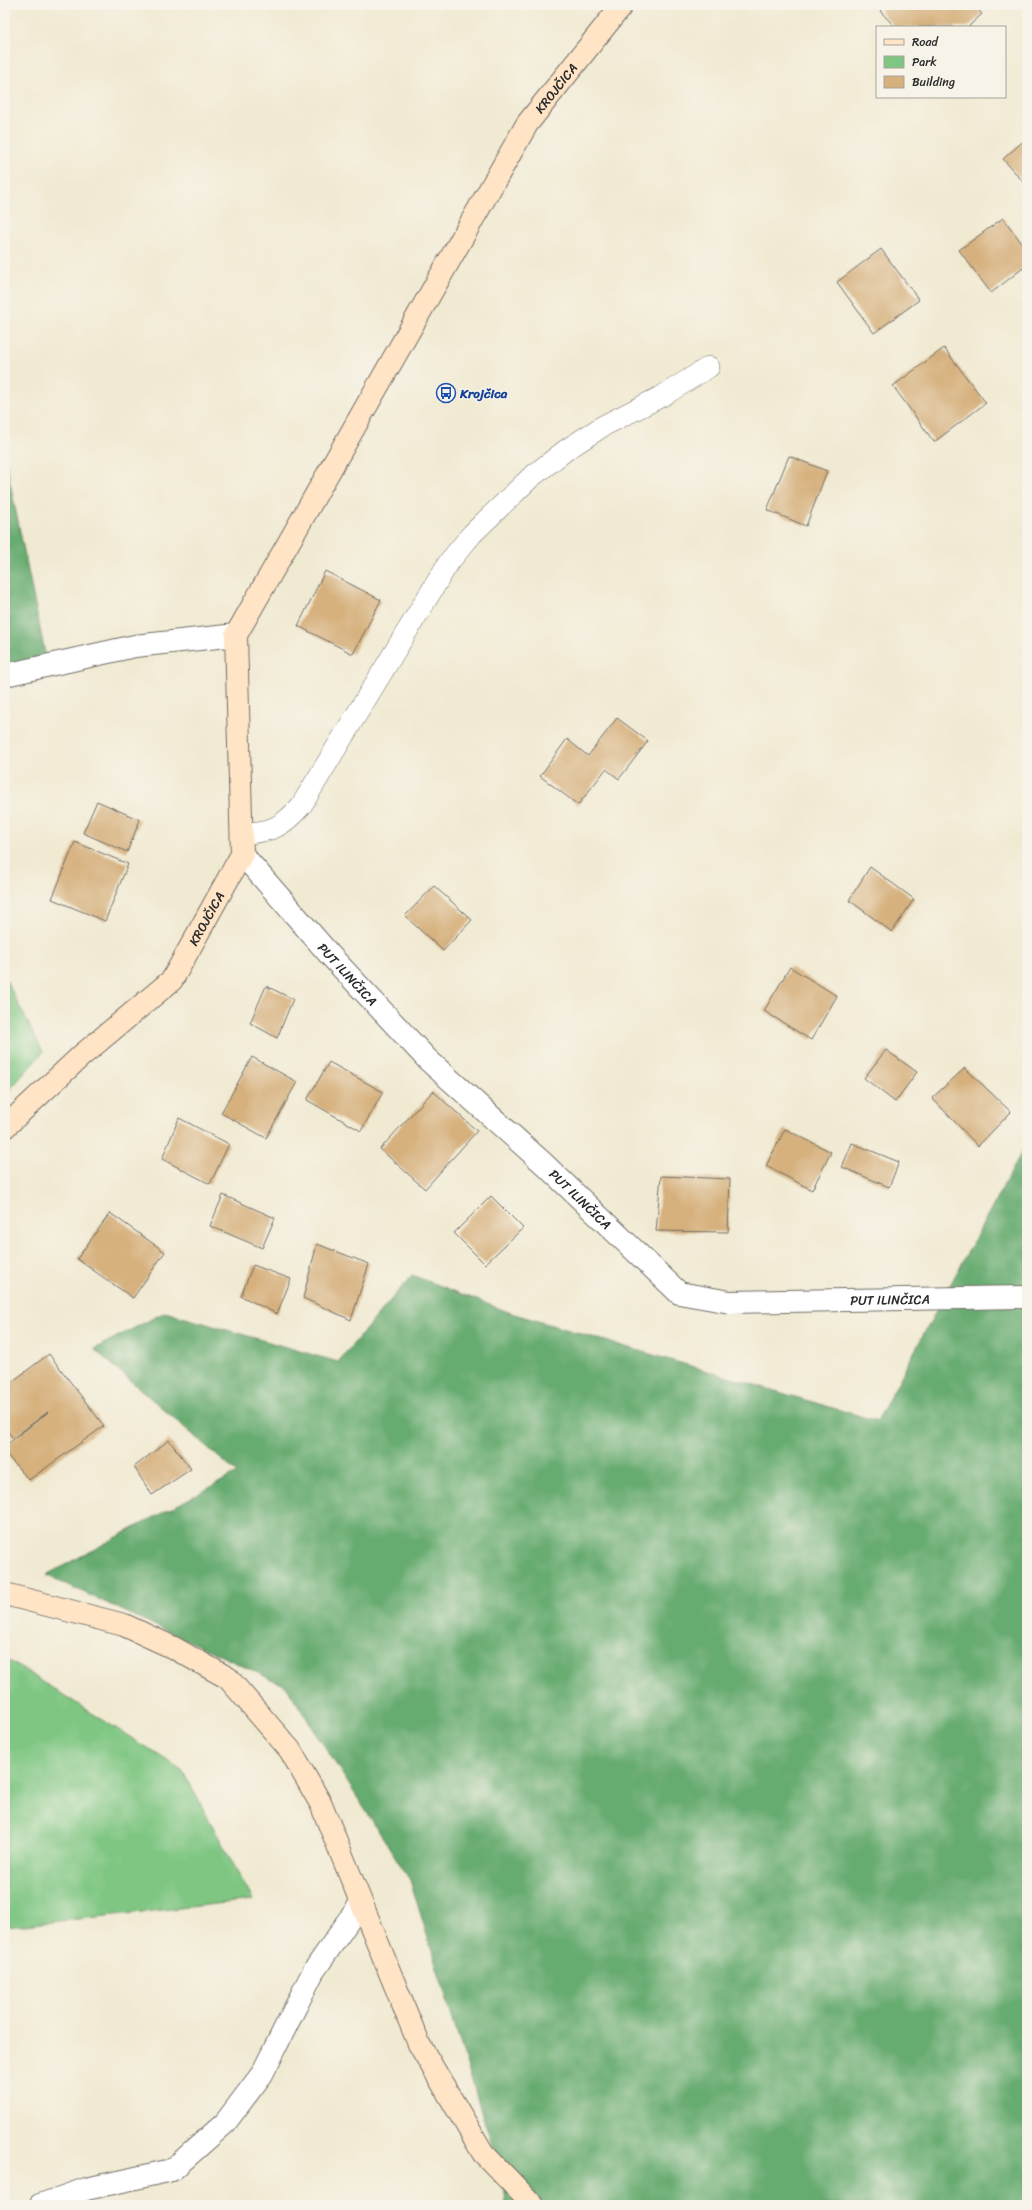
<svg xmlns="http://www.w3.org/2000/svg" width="1032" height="2210" viewBox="0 0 1032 2210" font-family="Sriracha,sans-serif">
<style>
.green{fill:#7ec682;stroke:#547856}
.forest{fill:#66ab70;stroke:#486b4e}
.building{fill:#d6b07d}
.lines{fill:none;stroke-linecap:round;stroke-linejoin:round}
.service-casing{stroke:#706e66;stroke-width:22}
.minor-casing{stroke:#706e66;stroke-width:24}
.secondary-casing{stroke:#706e66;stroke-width:24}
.service{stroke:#fff;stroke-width:21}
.minor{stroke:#fff;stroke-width:22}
.secondary{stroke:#ffe4c6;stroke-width:22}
.labels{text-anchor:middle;stroke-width:3;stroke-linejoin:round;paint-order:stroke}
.street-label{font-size:13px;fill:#2b2b2b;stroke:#f7f3e8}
.transit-label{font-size:13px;font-weight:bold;fill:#164399;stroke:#f7f3e8;text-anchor:start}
</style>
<rect width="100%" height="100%" fill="#f7f3e8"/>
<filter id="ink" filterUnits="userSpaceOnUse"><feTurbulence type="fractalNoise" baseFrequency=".025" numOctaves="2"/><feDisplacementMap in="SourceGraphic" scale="8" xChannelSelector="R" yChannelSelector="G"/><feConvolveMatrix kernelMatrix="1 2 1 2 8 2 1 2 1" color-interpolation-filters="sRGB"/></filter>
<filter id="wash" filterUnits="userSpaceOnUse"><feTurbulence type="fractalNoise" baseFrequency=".012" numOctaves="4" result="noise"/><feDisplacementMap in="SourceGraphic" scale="16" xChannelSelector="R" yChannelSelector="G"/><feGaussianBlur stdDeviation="0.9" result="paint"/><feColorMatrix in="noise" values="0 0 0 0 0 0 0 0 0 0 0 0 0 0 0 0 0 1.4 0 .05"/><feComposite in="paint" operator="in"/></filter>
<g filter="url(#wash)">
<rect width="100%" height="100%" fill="#f1ead3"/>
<!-- green -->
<path class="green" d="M5 978 43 1052 5 1095Z
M5 1658 182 1770 253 1900 5 1927Z"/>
<!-- forest -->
<path class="forest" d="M5 458 47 663 5 670Z
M1027 1142V2205H506L504 2185 410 1880 286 1686 46 1575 237 1473 94 1349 165 1312 338 1362 412 1275 511 1313 877 1421Z"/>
<g id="blocks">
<!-- building -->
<path class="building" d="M887 5H973L982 14 968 27H895L880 11Z
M1027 138V186L1003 159Z
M1003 218 1027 250V265L991 293 959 250Z
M881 249 919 300 874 333 837 282Z
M944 348 986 403 934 442 893 386Z
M789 456 827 471 806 526 767 510Z
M325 571 381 600 353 654 298 626Z
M617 718 648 741 619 779 606 769 578 805 540 776 567 739 588 756Z
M97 801 140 820 127 852 83 833Z
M75 842 128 864 105 921 52 899Z
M870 867 914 899 892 932 849 900Z
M434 886 472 920 443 951 405 916Z
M790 967 837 996 811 1040 764 1011Z
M266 986 293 999 277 1038 250 1023Z
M886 1050 917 1072 895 1102 864 1078Z
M252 1057 297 1082 266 1138 221 1113Z
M329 1062 383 1092 361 1131 307 1100Z
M965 1068 1011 1112 978 1146 932 1098Z
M433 1091 477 1131 425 1189 380 1149Z
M179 1118 229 1144 210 1184 162 1159Z
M785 1129 831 1152 812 1190 766 1166Z
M852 1143 899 1162 889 1187 842 1167Z
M661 1176 730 1179 728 1232 656 1231Z
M223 1195 275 1218 262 1248 210 1226Z
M491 1196 523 1228 485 1264 454 1233Z
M110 1213 165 1252 133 1298 77 1259Z
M317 1244 369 1264 351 1320 303 1298Z
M253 1265 291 1279 277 1314 241 1296Z
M49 1354 104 1426 29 1480 5 1453V1446L48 1412 13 1438 5 1428V1387Z
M169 1440 191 1469 152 1495 134 1467Z"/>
</g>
</g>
<g filter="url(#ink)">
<use href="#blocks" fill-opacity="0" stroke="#706e66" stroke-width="1"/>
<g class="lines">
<defs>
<path id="service" d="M242 834C272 831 280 829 301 806L449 562 472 534 530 478 566 450 603 426 664 395 709 367"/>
<g id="minor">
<path d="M5 675 135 646 236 635"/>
<path id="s1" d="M242 854 329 954 428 1060 543 1163 679 1293 730 1302 1027 1297"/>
<path d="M40 2205 86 2189 172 2170 225 2123 262 2074 313 1972 361 1903"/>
</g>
<g id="secondary">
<path id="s2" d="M5 1127 81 1056 172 980 242 854 236 635 527 124 622 5"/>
<path d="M5 1594 124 1625 174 1648 228 1678 290 1750 321 1804 419 2044 483 2153 533 2205"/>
</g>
</defs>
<!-- service casing -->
<use href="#service" class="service-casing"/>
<!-- minor casing -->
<use href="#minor" class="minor-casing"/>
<!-- secondary casing -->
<use href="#secondary" class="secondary-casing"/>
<!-- service -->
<use href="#service" class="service"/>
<!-- minor -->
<use href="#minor" class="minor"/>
<!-- secondary -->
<use href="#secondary" class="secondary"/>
</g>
</g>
<!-- icons -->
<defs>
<symbol id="bus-ring" viewBox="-11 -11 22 22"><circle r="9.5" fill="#f7f3e8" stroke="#1a4fb4" stroke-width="1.5"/><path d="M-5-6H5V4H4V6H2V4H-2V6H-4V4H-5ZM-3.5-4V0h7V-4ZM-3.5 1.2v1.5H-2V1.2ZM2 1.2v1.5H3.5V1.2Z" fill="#1a4fb4"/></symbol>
</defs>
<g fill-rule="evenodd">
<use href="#bus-ring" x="435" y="382" width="22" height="22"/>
</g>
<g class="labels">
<!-- street labels -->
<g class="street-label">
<text dy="5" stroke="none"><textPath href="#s2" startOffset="1220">KROJČICA</textPath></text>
<text dy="5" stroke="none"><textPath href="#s2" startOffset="293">KROJČICA</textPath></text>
<text dy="5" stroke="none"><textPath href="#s1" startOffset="160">PUT ILINČICA</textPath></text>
<text dy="5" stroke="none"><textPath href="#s1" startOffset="484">PUT ILINČICA</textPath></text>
<text dy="5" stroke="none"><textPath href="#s1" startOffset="832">PUT ILINČICA</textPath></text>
</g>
<!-- transit labels -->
<g class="transit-label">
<text x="460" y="398">Krojčica</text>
</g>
</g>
<!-- margin -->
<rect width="1032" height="2210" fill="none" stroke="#f7f3e8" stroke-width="20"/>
<!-- legend -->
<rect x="876" y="26" width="130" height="72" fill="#f7f3e8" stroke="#a5a39c"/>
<rect x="884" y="39" width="20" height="6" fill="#ffe4c6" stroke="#a5a39c"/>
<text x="912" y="46" font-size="12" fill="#2b2b2b">Road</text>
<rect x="884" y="56" width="20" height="12" fill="#7ec682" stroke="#a5a39c"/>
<text x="912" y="66" font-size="12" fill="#2b2b2b">Park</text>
<rect x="884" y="76" width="20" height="12" fill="#d6b07d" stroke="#a5a39c"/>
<text x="912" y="86" font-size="12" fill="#2b2b2b">Building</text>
</svg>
